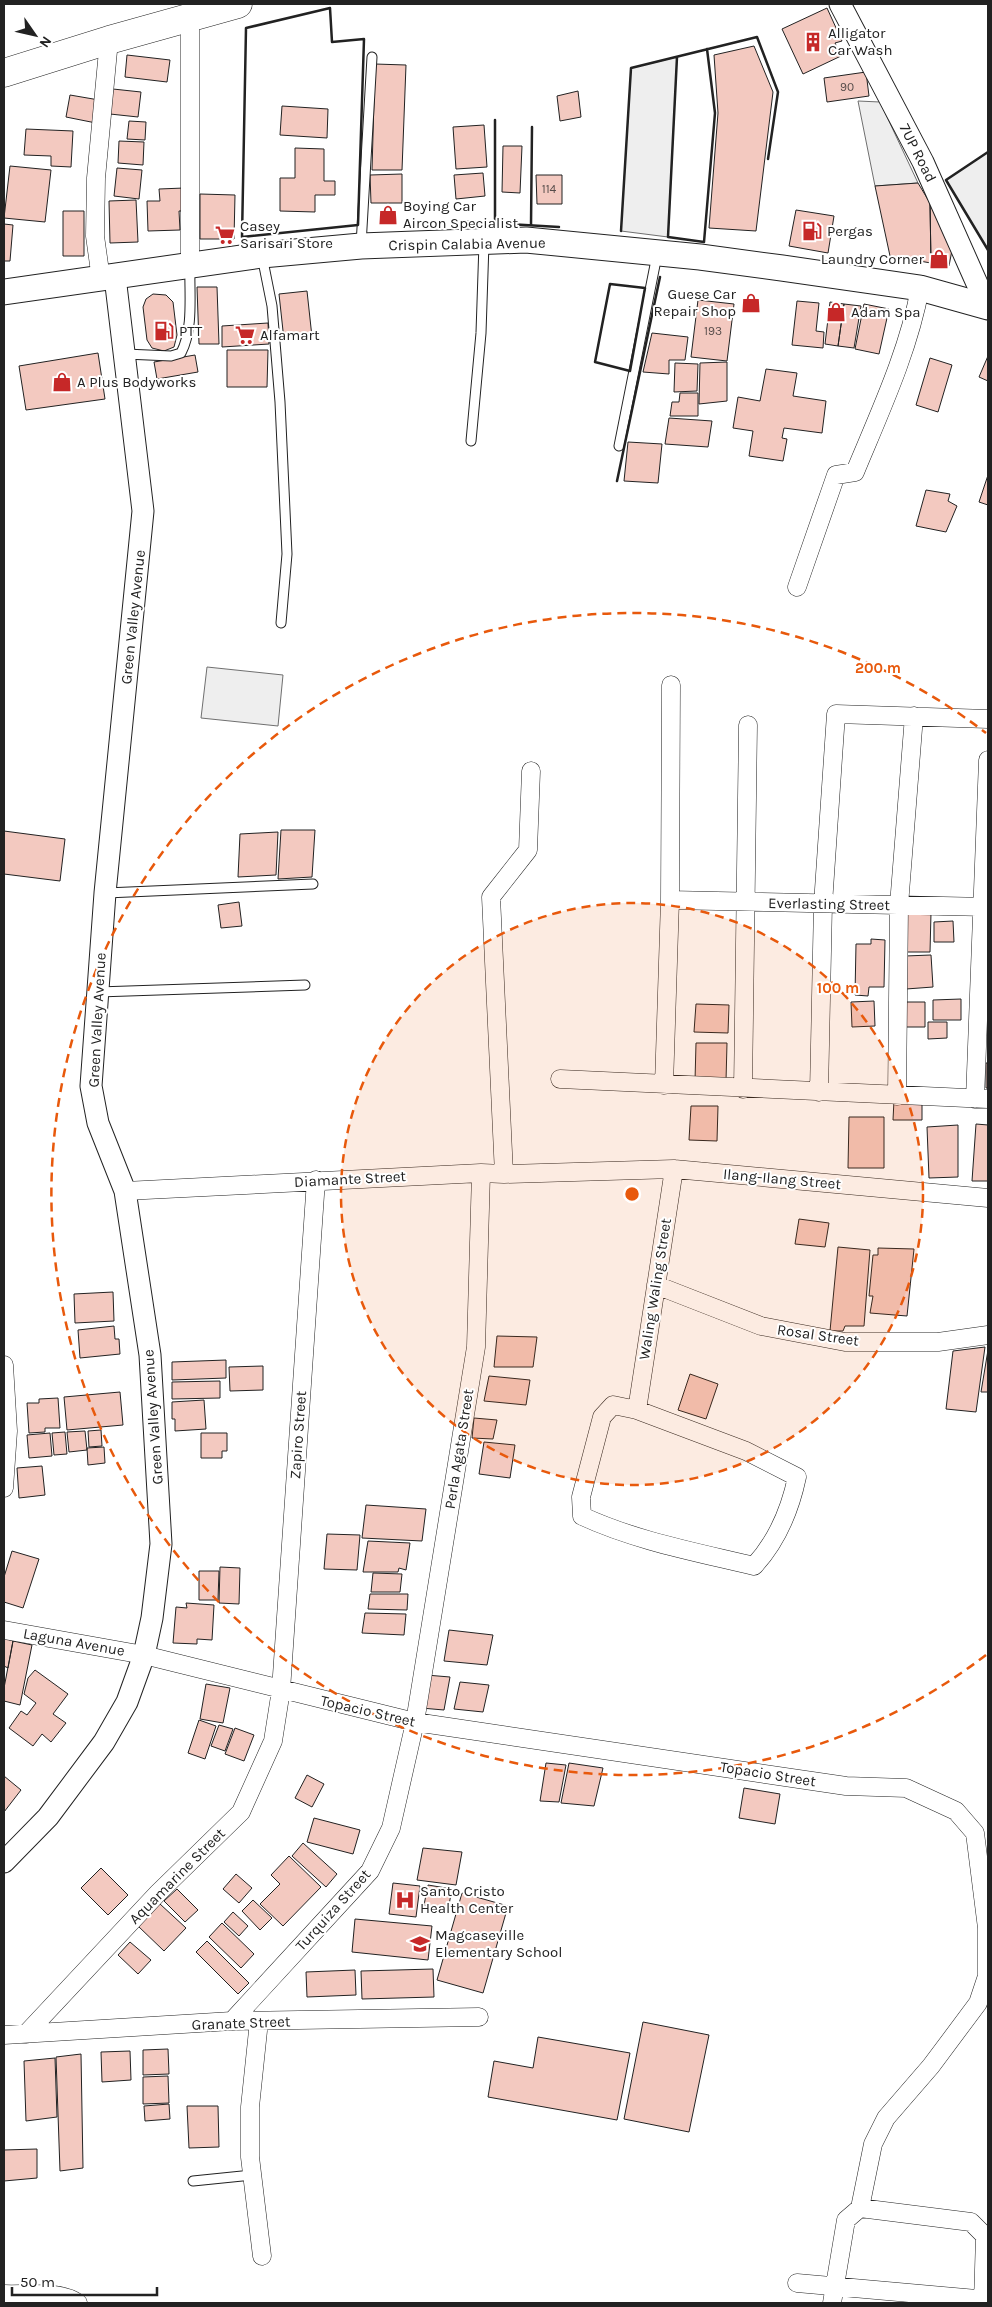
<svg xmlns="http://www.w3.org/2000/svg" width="992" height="2307" viewBox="0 0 992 2307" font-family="Karla,sans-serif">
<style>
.green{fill:#eee;stroke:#6f6f6f}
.building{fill:#f3c9c0;stroke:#222}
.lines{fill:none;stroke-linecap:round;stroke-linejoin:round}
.service-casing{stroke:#222;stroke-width:11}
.minor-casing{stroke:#222;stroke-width:19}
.tertiary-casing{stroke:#222;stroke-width:23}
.secondary-casing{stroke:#222;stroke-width:27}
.primary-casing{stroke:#222;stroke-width:29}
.service{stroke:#fff;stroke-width:9}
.minor{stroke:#fff;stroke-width:18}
.tertiary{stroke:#fff;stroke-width:21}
.secondary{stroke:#fff;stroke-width:25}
.primary{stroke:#fff;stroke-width:28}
.wall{stroke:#222;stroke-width:2.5}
.ring{fill:none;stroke:#e8590c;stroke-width:2.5;stroke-dasharray:9 6}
.labels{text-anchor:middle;stroke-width:4;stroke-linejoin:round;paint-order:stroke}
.number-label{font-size:12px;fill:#564c4a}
.poi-label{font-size:15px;fill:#222;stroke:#fff;text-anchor:start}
.street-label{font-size:15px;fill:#222;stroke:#fff}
.centre{fill:#e8590c;stroke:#fff;stroke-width:2.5}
.ring-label{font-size:15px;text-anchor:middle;font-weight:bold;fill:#e8590c;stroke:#fff;stroke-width:4;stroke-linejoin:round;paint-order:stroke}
</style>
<rect width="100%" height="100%" fill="#fff"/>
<!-- green -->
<path class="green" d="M677 57 668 237 621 231 631 68Z
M858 101 880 102 918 183 875 186Z
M988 152V250L946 180Z
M207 667 283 675 278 726 201 718Z"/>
<!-- building -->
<path class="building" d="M827 8 842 41 835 43 841 56 803 74 782 29Z
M754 46 773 92 756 231 709 228 718 113 714 55Z
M127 55 170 60 167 82 125 77Z
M375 64 406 65 402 170H372Z
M866 72 869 96 827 102 824 78Z
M113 89 141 92 138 117 110 114Z
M578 91 581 117 560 121 557 96Z
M70 95 99 100 96 123 66 117Z
M282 106 328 109 327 138 280 135Z
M129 121 146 122 145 140 127 139Z
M484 125 487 167 456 169 453 127Z
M26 129 73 131 71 167 51 166V156L24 155Z
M119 141 144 142 143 165 118 163Z
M503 146H522L520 193 502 192Z
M295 148 324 149V181H335V195H315V212L280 211V178H295Z
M10 166 51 170 45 222 4 218Z
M117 168 142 170 139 199 114 196Z
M483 173 485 196 456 199 454 175Z
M402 174V203H371L370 175Z
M536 175H562V204H537Z
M918 183 930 203 931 263 890 256 875 186Z
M184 188V211H179L180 230 148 231 147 201H160L159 189Z
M200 194 235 195 234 239H200Z
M136 200 138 242 110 243 109 201Z
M930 203 952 250 949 266 931 263Z
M796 210 834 216 828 253 789 246Z
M63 211H84V256H63Z
M4 224 13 225 10 261H4Z
M197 287H217L219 344H199Z
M307 291 312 337 284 340 279 294Z
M153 294 166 295 173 302 177 335 174 347 164 351 152 348 147 340 143 307 146 299Z
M698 300 734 304 727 361 691 357Z
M797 301 819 303 816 331 824 332 823 348 792 345Z
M830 302 844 304 838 346 825 344Z
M844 304 861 306 854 348 838 346Z
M864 304 889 309 879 354 855 349Z
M268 323 269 344 222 347V326Z
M652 333 688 337 685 360H669V374L643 372Z
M227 350H268L267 387H227Z
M98 353 105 399 26 410 19 366Z
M195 355 198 372 157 379 154 362Z
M988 356V381L979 377Z
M930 358 952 365 938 412 916 405Z
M727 362V401L699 404 700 363Z
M675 363 698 364 697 391 674 392Z
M766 369 797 373 793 396 826 401 822 433 784 428 782 438 787 439 783 461 749 456 753 431 733 428 738 397 760 401Z
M680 393H698V416H670L672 402H679Z
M669 418 712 421 708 447 665 444Z
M628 442 662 444 658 483 624 481Z
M988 475V505L979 502Z
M926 490 950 494 948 501 957 506 946 532 916 526Z
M281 830H315L312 877 278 879Z
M4 831 65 839 60 881 4 874Z
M278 832 276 875 238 877 240 834Z
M239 902 242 926 221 928 218 905Z
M902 913H931L930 952H902Z
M953 921 954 942H934V922Z
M871 939 885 940 884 987H869L868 996 855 995 856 944H871Z
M931 955 933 987 906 989 905 956Z
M961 999V1020H933V1000Z
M874 1001 875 1026 852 1027 851 1002Z
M902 1002H925V1027H902Z
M696 1004 729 1005 728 1033 694 1032Z
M983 1010H988V1035H983Z
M928 1022H947V1038L928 1039Z
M696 1043H727L726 1081H695Z
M986 1063H988V1088H986Z
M894 1100 922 1101V1120H893Z
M691 1106H718L717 1141 689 1140Z
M849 1117H884V1168H848Z
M976 1124 988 1125V1181H972Z
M958 1125V1177L929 1178 927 1127Z
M799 1219 829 1223 825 1247 795 1244Z
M838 1247 870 1250 864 1326H845L843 1331H830Z
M878 1248 914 1249 907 1316 870 1313 873 1296H869L873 1255H878Z
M113 1292 114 1321 75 1323 74 1294Z
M114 1326 115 1339H119L120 1354 80 1358 78 1330Z
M497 1336 537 1337 533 1367H494Z
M985 1347 976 1412 946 1409 953 1351Z
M988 1350V1392H981Z
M226 1360V1378L172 1380V1362Z
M263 1366V1390L230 1391 229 1367Z
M690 1374 718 1384 706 1419 678 1410Z
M489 1376 530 1380 526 1405 484 1401Z
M220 1381V1398L172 1399V1382Z
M120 1392 123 1425 67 1430 64 1397Z
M58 1398 60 1428H45V1432L29 1433 27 1403H39V1399Z
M204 1400 206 1429 175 1431V1419H172V1402Z
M474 1418 497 1420 493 1439 472 1438Z
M101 1430 102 1446 89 1447 88 1431Z
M85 1431 87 1450 69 1452 67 1432Z
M65 1432 67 1454 54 1455 52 1433Z
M50 1433 52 1456 29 1458 27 1435Z
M201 1433H227V1451H222V1458H201Z
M484 1442 515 1445 510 1478 479 1474Z
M104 1447 105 1463 88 1465 87 1448Z
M42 1466 45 1495 19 1498 17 1468Z
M366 1505 426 1509 422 1541 362 1538Z
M327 1534 360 1535 357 1570 324 1569Z
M368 1541 410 1543 406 1570 399 1568 398 1572H363Z
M12 1551 39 1559 23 1608 4 1602V1577Z
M220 1567 240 1568 239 1604 219 1603Z
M199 1571H219L218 1600H199Z
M373 1573 402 1574 400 1592H371Z
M370 1594H408L407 1610 368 1609Z
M186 1603 214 1605 212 1640 197 1639V1644L173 1643 176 1607 187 1608Z
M365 1613 406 1614 404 1635 362 1633Z
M449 1630 493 1635 487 1665 444 1661Z
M4 1638 13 1641 8 1668 4 1666Z
M13 1641 32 1645 20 1705 4 1701V1688Z
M35 1670 68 1694 53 1714 66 1723 51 1742 42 1734 33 1746 9 1728 21 1711 27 1715 36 1703 24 1694 28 1678Z
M426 1675 450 1677 444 1710 421 1708Z
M460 1682 489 1685 483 1712 454 1709Z
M206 1684 230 1688 223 1723 200 1719Z
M199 1720 216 1726 205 1759 188 1753Z
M219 1725 233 1729 225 1751 211 1746Z
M235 1728 254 1735 244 1761 225 1754Z
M546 1763 566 1765 559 1802 540 1801Z
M569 1763 603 1768 594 1806 561 1803Z
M307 1775 324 1784 312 1807 295 1798Z
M4 1776 21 1790 4 1812Z
M744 1788 780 1794 775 1824 739 1818Z
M314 1818 360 1830 353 1854 307 1842Z
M303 1843 337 1874 326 1887 292 1856Z
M423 1848 462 1852 456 1885 417 1880Z
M289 1856 321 1887 283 1926 260 1904 280 1884 271 1875Z
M101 1868 128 1895 108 1915 81 1888Z
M236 1874 252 1888 239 1903 223 1889Z
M393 1883 420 1886 416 1917 389 1914Z
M428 1885 452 1889 448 1910 424 1905Z
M177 1889 198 1910 185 1922 164 1901Z
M462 1893 508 1906 483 1993 437 1980Z
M253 1900 272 1918 260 1930 242 1911Z
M160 1904 186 1928 164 1951 138 1926Z
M233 1912 248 1926 239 1936 224 1922Z
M355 1919 432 1926 428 1960 352 1952Z
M222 1923 254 1954 241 1968 209 1937Z
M207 1941 249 1983 238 1994 196 1952Z
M130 1942 151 1960 138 1974 118 1955Z
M433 1969 434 1997 362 1999 361 1971Z
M355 1970 356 1995 307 1997 306 1972Z
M643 2022 709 2035 689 2132 624 2119Z
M538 2037 630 2053 617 2120 488 2097 494 2061 533 2068Z
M168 2049 169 2074 143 2075V2050Z
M130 2051 131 2080 102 2082 101 2052Z
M81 2054 83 2168 60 2171 56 2057Z
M55 2058 57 2117 26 2121 24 2061Z
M168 2076 169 2103 143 2104V2077Z
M169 2104 170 2119 145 2121 144 2106Z
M187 2106H218L219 2147 189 2148Z
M37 2149V2178L4 2181V2150Z"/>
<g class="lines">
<defs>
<path id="service" d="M361 245 372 57
M262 256 272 306 280 402 287 554 281 623
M125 354 171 356 181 353C194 328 189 293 190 266
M471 441 481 333 484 243
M619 446 657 255
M106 893 313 884
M98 992 305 985
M193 2181 252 2175"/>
<path id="minor" d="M190 266V17
M101 279 95 236 96 178 109 40
M797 587 836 475 855 472C879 414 909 350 920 288
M670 900 988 907
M560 1079 988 1099
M664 1085 670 900 671 685
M743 1089 748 725
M819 1092 823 904 836 714 988 719
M897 1096 899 905 914 716
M975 1099 988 760
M504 1174 491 897 528 850 531 771
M125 1191 481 1173 504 1174 674 1169 988 1198
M656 1285 761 1326 845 1342H938L988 1335
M4 1365 8 1431 4 1488
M613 1405 637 1410 746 1451 797 1477C790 1510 777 1541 754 1566 696 1552 636 1541 582 1516L581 1497 602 1417Z
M637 1410 674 1169
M4 1630 144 1655 415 1722 846 1786 906 1788 956 1811 975 1833 987 1928V1976L978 2003 931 2066 886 2118 873 2144 860 2208
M232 2021 370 1871 391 1828 415 1722 476 1347 481 1173
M259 2021 250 2107V2157L262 2256
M26 2034 158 1893 241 1812 273 1741 281 1690 316 1180
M4 2035 232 2021 479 2017
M797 2283 988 2300
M4 2294C26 2295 59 2290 78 2303
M832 2303 846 2220 860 2208 971 2222 985 2236 983 2303"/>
<path id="tertiary" d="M840 4 923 162 987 306
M4 1862 48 1817 104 1742 127 1702 144 1655 152 1618 161 1544 150 1355 125 1191 98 1123 91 1086 105 893 143 511 115 277"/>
<path id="secondary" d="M4 292 262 255 361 246 526 240 700 257 782 268 920 288 988 307"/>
<path id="primary" d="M4 73 109 40 238 4"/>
</defs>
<!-- service casing -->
<use href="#service" class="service-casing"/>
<!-- minor casing -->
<use href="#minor" class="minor-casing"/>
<!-- tertiary casing -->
<use href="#tertiary" class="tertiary-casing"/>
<!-- secondary casing -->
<use href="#secondary" class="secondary-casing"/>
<!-- primary casing -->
<use href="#primary" class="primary-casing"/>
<!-- service -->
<use href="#service" class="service"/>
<!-- minor -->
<use href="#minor" class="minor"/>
<!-- tertiary -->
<use href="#tertiary" class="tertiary"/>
<!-- secondary -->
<use href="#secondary" class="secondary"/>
<!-- primary -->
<use href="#primary" class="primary"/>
<!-- wall -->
<path class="wall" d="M330 8 332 42 364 39 358 225 242 237 246 28Z
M677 57 668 237 704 242 715 113 707 49
M495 120V223
M988 152 946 180 988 250
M456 221 559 227
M531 225 532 127
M621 231 631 68 757 37 778 92 768 159
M610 284 645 288 630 371 595 362Z
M617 481 660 277"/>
</g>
<!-- distance rings -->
<circle cx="632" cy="1194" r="291" fill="#e8590c" fill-opacity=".12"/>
<g class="ring">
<circle cx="632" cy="1194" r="291"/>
<path d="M986 1655A581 581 0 1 1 986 733"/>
</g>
<!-- icons -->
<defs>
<symbol id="building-bare" viewBox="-9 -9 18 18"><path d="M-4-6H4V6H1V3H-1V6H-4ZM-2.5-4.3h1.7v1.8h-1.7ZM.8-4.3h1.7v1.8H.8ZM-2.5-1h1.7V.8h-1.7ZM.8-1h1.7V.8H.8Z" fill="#c62828" stroke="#fff" stroke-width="2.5" paint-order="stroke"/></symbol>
<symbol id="shop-bare" viewBox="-9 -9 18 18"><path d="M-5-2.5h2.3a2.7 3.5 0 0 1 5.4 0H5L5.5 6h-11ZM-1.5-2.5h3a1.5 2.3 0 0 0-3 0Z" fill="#c62828" stroke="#fff" stroke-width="2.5" paint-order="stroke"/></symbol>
<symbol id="fuel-bare" viewBox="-9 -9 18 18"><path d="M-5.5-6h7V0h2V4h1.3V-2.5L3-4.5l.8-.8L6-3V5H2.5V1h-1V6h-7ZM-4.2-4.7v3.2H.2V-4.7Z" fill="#c62828" stroke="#fff" stroke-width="2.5" paint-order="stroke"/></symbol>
<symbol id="supermarket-bare" viewBox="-9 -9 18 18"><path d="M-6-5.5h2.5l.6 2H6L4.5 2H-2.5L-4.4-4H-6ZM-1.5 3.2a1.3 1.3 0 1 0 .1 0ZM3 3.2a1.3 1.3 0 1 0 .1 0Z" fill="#c62828" stroke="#fff" stroke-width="2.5" paint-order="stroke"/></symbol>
<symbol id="hospital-bare" viewBox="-9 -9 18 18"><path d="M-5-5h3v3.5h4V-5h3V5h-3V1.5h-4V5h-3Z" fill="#c62828" stroke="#fff" stroke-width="2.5" paint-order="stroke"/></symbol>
<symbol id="school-bare" viewBox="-9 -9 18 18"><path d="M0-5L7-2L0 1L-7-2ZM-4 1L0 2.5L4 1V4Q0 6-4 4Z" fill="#c62828" stroke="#fff" stroke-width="2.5" paint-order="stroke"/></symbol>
</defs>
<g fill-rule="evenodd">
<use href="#building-bare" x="799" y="28" width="28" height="28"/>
<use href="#shop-bare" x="374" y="201" width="28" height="28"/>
<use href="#fuel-bare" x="798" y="217" width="28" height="28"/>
<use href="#supermarket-bare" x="211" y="221" width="28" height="28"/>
<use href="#shop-bare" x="925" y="245" width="28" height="28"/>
<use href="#shop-bare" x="737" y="289" width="28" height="28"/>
<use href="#shop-bare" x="822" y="298" width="28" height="28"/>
<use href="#fuel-bare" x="150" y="317" width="28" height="28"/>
<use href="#supermarket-bare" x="231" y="321" width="28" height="28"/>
<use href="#shop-bare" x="48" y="368" width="28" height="28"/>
<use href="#hospital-bare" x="391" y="1886" width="28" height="28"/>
<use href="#school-bare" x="406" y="1930" width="28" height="28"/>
</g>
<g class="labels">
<!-- number labels -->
<g class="number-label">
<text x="847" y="91">90</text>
<text x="549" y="193">114</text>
<text x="713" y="335">193</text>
</g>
<!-- poi labels -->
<g class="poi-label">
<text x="828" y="38">Alligator<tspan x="828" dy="17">Car Wash</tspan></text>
<text x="403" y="211">Boying Car<tspan x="403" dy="17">Aircon Specialist</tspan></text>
<text x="240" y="231">Casey<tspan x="240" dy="17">Sarisari Store</tspan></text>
<text x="827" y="236">Pergas</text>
<text x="924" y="264" text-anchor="end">Laundry Corner</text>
<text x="736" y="299" text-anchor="end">Guese Car<tspan x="736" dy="17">Repair Shop</tspan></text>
<text x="851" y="317">Adam Spa</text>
<text x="179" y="336">PTT</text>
<text x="260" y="340">Alfamart</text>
<text x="77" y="387">A Plus Bodyworks</text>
<text x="420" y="1896">Santo Cristo<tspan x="420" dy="17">Health Center</tspan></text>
<text x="435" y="1940">Magcaseville<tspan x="435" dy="17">Elementary School</tspan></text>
</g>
<!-- street labels -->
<g class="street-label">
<text transform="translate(918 153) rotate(63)" y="5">7UP Road</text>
<text transform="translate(467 244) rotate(-1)" y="5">Crispin Calabia Avenue</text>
<text transform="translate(133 617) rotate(-84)" y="5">Green Valley Avenue</text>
<text transform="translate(829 904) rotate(1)" y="5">Everlasting Street</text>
<text transform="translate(97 1020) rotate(-87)" y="5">Green Valley Avenue</text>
<text transform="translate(350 1179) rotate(-3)" y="5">Diamante Street</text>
<text transform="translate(782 1179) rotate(5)" y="5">Ilang-Ilang Street</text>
<text transform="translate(655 1289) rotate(-81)" y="5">Waling Waling Street</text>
<text transform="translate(818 1335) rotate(8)" y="5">Rosal Street</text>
<text transform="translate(153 1417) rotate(-94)" y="5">Green Valley Avenue</text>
<text transform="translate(298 1435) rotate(-86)" y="5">Zapiro Street</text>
<text transform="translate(459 1449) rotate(-81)" y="5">Perla Agata Street</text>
<text transform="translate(74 1642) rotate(10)" y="5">Laguna Avenue</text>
<text transform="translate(368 1711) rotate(13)" y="5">Topacio Street</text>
<text transform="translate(768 1774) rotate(9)" y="5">Topacio Street</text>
<text transform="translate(177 1876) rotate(-45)" y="5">Aquamarine Street</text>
<text transform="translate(333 1910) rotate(-48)" y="5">Turquiza Street</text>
<text transform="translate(241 2023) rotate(-2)" y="5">Granate Street</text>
</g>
</g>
<circle cx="632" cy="1194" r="8" class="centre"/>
<g class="ring-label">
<text x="878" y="673">200 m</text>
<text x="838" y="993">100 m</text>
</g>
<!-- border -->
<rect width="992" height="2307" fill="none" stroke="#222222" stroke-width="10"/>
<!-- north arrow -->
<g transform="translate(35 35) rotate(124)" stroke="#ffffff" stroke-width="4" paint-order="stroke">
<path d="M0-4L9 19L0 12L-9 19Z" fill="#222222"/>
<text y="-8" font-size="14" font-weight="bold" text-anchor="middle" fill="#222222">N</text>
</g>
<!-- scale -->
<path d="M12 2287v8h145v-8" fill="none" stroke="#222222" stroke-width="2.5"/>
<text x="20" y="2287" font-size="15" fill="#222222" stroke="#ffffff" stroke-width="4" paint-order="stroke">50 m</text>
</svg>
